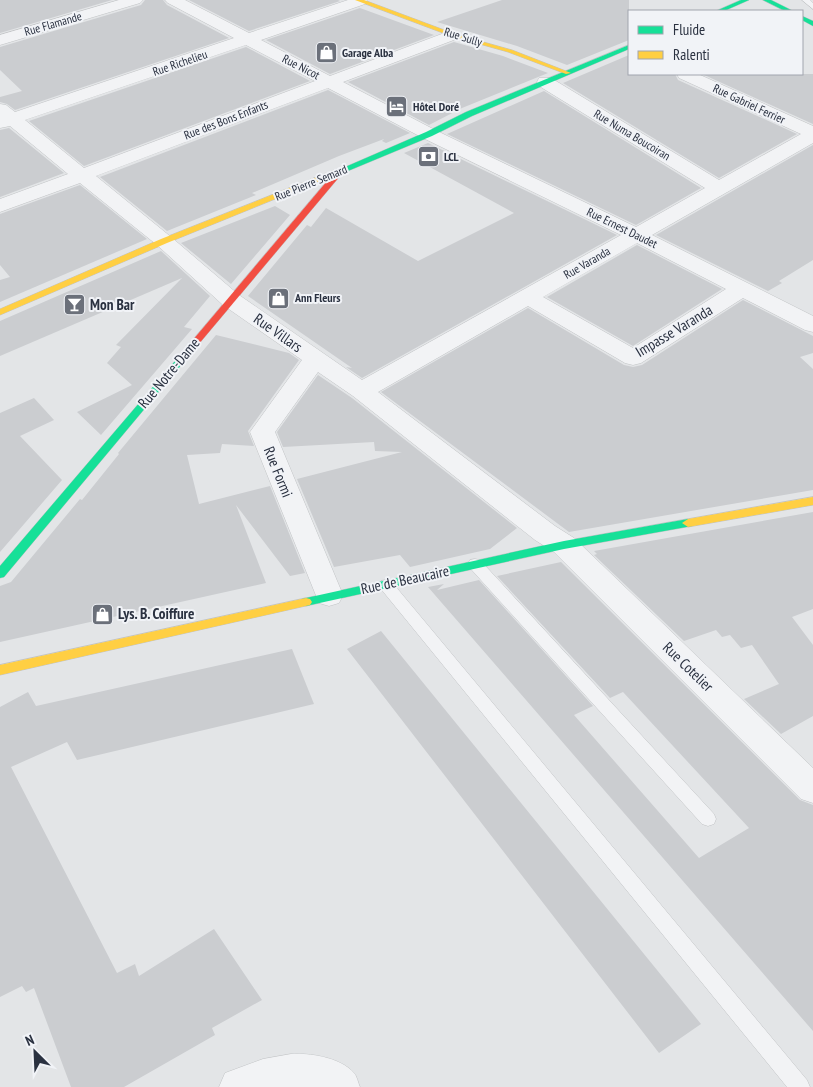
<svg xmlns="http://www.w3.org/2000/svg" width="813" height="1087" viewBox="0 0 813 1087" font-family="'PT Sans Narrow',sans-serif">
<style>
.building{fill:#cbcdd0}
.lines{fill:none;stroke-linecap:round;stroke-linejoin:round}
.lane-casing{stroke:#c1c3c5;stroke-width:1}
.street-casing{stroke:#c1c3c5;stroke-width:1}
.fast-casing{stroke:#c1c3c5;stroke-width:1}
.slow-casing{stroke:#c1c3c5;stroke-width:1}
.jam-casing{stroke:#c1c3c5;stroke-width:1}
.lane{fill:#f2f3f5;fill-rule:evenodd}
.street{fill:#f2f3f5;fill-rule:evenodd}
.fast{fill:#16e098;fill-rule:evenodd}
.slow{fill:#ffcf43;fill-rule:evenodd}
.jam{fill:#f24e42;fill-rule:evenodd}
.labels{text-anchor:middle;stroke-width:4;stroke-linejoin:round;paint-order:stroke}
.far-street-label{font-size:12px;fill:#2a3140;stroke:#f1f3f7}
.far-poi-label{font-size:12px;font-weight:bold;fill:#2a3140;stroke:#f1f3f7;text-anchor:start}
.poi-label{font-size:15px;font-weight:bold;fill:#2a3140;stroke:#f1f3f7;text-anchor:start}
.street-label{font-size:15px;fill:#2a3140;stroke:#f1f3f7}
</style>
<rect width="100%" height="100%" fill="#e3e5e7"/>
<!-- building -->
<path class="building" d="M0 0H112L0 33Z
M145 0H163L167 5 229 38 15 110 7 104 0 102V97L22 91 0 70V47L141 5Z
M189 0H338L340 1 249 31Z
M502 0H629V40L567 65 517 46 437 22Z
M360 8 434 35 330 74 266 40Z
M454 42 503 56 548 73 462 108 429 125 348 82Z
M246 47 310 81 84 166 29 121Z
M629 55V74H675L678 80 797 134 719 178 563 83Z
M702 74H813V124Z
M328 90 410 133 386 143 382 141 384 139 339 156 252 193 256 195 167 231 100 177Z
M544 91 701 188 636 225 447 134Z
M9 128 64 173 0 197V130Z
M428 143 617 235 362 378 346 367 352 368 248 296 307 225 311 227 326 208 418 261 514 213 404 153Z
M813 145V260L779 281 782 283 768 291 656 235Z
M80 185 147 239 0 302V280L10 277 0 265V214Z
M275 206 290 215 231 284 181 243Z
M637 245 722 289 633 346 547 297Z
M161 251 210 296 184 327 192 329 101 435 77 412 132 385 107 363 121 347 116 345 182 278 0 356V321Z
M743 300 813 336V353L800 357 813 369V490L569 532 381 392 528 308 624 365 633 367 642 365Z
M216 335 289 353 299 360 248 431 254 446 222 444 220 453 187 455 199 504 270 486 305 573 290 576 236 505 266 583 0 642V586L11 582 80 499 82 500 119 454 118 453Z
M318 375 352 398 517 528 490 549 410 567 400 555 334 567 297 479 402 452 375 451 374 442 283 447 277 432Z
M34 398 54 420 20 436 62 480 0 552V413Z
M813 512V609L792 617 813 645V716L781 734 744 699 779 684 752 645 741 648 730 635 722 637 716 630 684 641 594 555 597 554 594 551Z
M561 562 800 800 813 805V1031L428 587 444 584 437 590 479 580 593 706 574 715 699 858 749 828 623 692 610 698 497 576Z
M381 631 701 1024 659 1053 347 649Z
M292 649 314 704 77 760 67 742 11 767 117 973 135 964 139 976 214 929 262 1000 212 1028 215 1035 124 1087H71L34 988 26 992 22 986 0 997V707L28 692 36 706Z"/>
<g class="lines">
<defs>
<path id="lane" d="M802 0H810L813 3V9Z
M475 559 480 560 714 814 716 819 714 824 708 826 702 824 470 568 468 564 470 560Z
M386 580 391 581 807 1080 810 1087H787L381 589 379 585 381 581Z"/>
<path id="street" d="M119 0H143L140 3 0 45V35Z
M165 0H185L249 33 348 0H367L365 4 261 40 330 76 447 32H459L461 35 459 38 343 82 435 130 636 227 705 188 539 86 537 82 539 78H551L719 180 801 134 679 78 677 74H698L813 126V143L652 235 813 316V332L805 330 743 298 641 363 633 365 625 363 528 306 378 392 555 526 574 538 813 768V803L801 799 554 552 535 540 353 396 318 372 275 432 343 595 339 603 329 606 319 603 250 432 302 360 223 305 157 245 80 183 0 212V199L68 174 10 126 0 128V104L6 105 15 112 234 38 168 3ZM246 45 315 81 84 168 25 120ZM328 88 423 138 621 235 362 380 239 295 171 237 96 176ZM637 243 726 289 633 348 543 297Z
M291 1054C309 1053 340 1057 354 1073 357 1076 358 1083 360 1087H219L225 1073 263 1059Z"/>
<path id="fast" d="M741 0H749L724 11H716Z
M763 0H771L793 11H785Z
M802 16 813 21V26L802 20Z
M629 45V49L472 116 432 136 343 173 336 171 426 132 466 112Z
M184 353 189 356 187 358 4 577 0 578V566L181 354Z
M688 519 694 523 692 526 564 549 306 606 302 605 300 602 302 599 306 598 564 541Z"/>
<path id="slow" d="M355 0H364L455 34 512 50 571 73 566 74 508 52 451 36Z
M337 169 344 171 167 243 0 315V309L161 239Z
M813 497V505L688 527 682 523 688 519Z
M306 598 310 599 312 602 310 605 0 675V665Z"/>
<path id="jam" d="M333 174 340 176 187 358H181V354Z"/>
</defs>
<!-- lane casing -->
<use href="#lane" class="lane-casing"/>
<!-- street casing -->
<use href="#street" class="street-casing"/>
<!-- fast casing -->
<use href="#fast" class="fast-casing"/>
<!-- slow casing -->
<use href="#slow" class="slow-casing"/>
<!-- jam casing -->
<use href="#jam" class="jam-casing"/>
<!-- lane -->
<use href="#lane" class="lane"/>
<!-- street -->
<use href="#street" class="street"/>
<!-- fast -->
<use href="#fast" class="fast"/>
<!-- slow -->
<use href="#slow" class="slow"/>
<!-- jam -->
<use href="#jam" class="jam"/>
</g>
<!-- icons -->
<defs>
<symbol id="shop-square" viewBox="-11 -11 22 22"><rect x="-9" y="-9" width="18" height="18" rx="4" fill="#6b707a" stroke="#f1f3f7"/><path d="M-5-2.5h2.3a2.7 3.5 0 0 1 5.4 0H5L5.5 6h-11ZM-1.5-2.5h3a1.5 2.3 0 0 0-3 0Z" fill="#fff"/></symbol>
<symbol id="hotel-square" viewBox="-11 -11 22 22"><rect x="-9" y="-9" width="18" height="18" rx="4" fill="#6b707a" stroke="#f1f3f7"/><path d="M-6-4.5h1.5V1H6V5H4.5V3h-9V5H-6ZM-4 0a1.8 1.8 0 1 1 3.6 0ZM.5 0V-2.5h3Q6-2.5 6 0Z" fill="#fff"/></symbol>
<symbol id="bank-square" viewBox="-11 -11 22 22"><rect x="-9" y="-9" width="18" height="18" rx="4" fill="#6b707a" stroke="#f1f3f7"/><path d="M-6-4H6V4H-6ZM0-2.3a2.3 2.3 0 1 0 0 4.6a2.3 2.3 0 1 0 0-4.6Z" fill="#fff"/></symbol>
<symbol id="bar-square" viewBox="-11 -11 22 22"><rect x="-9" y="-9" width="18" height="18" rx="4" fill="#6b707a" stroke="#f1f3f7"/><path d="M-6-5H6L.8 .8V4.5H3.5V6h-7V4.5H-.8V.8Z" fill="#fff"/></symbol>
</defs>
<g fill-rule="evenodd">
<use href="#shop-square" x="314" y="40" width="25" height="25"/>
<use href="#hotel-square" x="384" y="94" width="25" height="25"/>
<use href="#bank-square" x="416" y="144" width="25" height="25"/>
<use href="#shop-square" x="266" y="286" width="25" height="25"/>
<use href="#bar-square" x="62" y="292" width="25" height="25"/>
<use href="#shop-square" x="90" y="602" width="25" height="25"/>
</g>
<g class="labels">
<!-- far-street labels -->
<g class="far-street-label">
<text transform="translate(53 24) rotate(-16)" y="4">Rue Flamande</text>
<text transform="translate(463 37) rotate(17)" y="4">Rue Sully</text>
<text transform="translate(180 63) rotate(-19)" y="4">Rue Richelieu</text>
<text transform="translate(301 67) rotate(27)" y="4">Rue Nicot</text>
<text transform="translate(749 104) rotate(25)" y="4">Rue Gabriel Ferrier</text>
<text transform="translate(226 120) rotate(-21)" y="4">Rue des Bons Enfants</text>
<text transform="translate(632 135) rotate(31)" y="4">Rue Numa Boucoiran</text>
<text transform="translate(311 183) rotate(-22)" y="4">Rue Pierre Semard</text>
<text transform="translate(622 228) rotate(26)" y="4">Rue Ernest Daudet</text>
<text transform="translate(587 263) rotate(-30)" y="4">Rue Varanda</text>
</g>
<!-- far-poi labels -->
<g class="far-poi-label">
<text x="342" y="57">Garage Alba</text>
<text x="413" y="111">Hôtel Doré</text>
<text x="444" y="161">LCL</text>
<text x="295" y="302">Ann Fleurs</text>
</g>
<!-- poi labels -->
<g class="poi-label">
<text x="90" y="310">Mon Bar</text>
<text x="118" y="619">Lys. B. Coiffure</text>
</g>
<!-- street labels -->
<g class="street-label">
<text transform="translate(674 331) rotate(-31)" y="5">Impasse Varanda</text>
<text transform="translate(278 333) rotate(35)" y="5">Rue Villars</text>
<text transform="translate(169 373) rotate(-50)" y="5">Rue Notre-Dame</text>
<text transform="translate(278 472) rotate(68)" y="5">Rue Formi</text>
<text transform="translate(405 580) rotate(-12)" y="5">Rue de Beaucaire</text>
<text transform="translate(688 667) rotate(44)" y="5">Rue Cotelier</text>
</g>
</g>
<!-- legend -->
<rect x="628" y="10" width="175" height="65" fill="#f1f3f7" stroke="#a1a5ae"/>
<rect x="638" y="26" width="25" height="8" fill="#16e098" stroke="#a1a5ae"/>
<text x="673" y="35" font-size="15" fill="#2a3140">Fluide</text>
<rect x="638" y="51" width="25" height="8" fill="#ffcf43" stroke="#a1a5ae"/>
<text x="673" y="60" font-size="15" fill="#2a3140">Ralenti</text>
<!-- north arrow -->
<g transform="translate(35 1052) rotate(336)" stroke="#f1f3f7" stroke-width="4" paint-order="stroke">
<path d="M0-4L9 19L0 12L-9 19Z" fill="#2a3140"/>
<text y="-8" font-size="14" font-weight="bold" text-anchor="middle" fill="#2a3140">N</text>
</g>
</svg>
